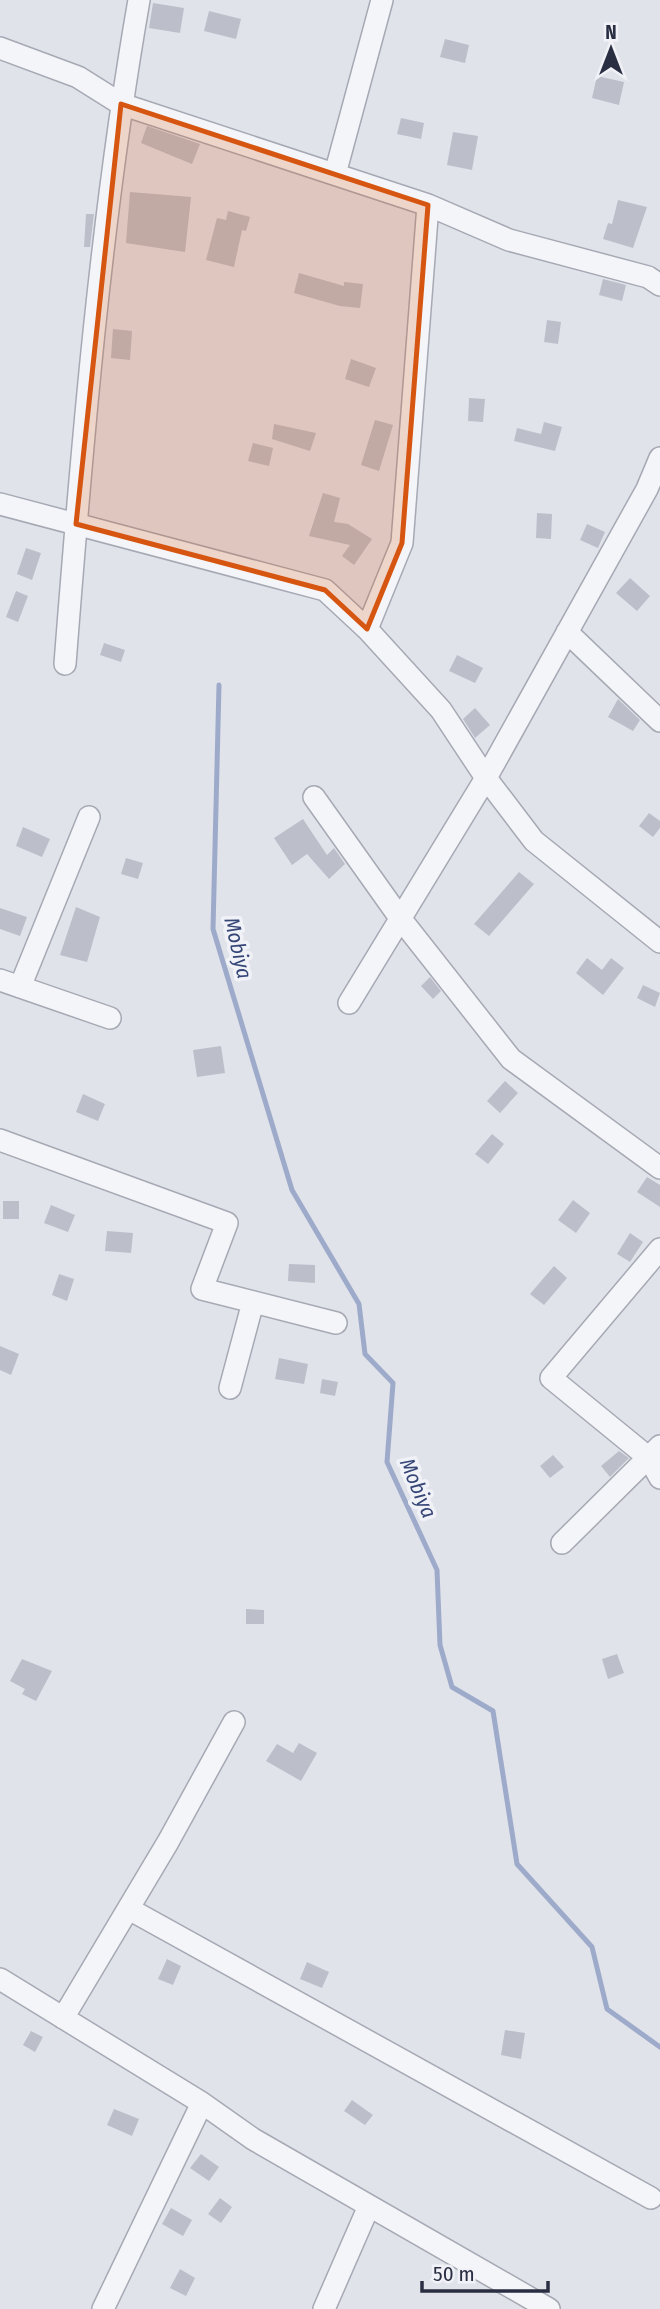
<svg xmlns="http://www.w3.org/2000/svg" width="660" height="2309" viewBox="0 0 660 2309" font-family="'Fira Sans Condensed',sans-serif">
<style>
.lines{fill:none;stroke-linecap:round;stroke-linejoin:round}
.stream{stroke:#9daaca;stroke-width:5}
.building{fill:#bcbeca}
.minor-casing{stroke:#a6a9b4;stroke-width:24}
.minor{stroke:#f4f5f8;stroke-width:21}
.marked{fill:#d55511;fill-opacity:0.2;stroke:#d55511;stroke-width:5;stroke-linejoin:round}
.labels{text-anchor:middle;stroke-width:7;stroke-linejoin:round;paint-order:stroke}
.water-label{font-size:21px;font-style:italic;fill:#344576;stroke:#f1f2f7}
</style>
<rect width="100%" height="100%" fill="#e1e3ea"/>
<g class="lines">
<!-- stream -->
<path class="stream" d="M219 685 213 929 292 1190 359 1304 365 1354 393 1383 387 1462 437 1570 440 1645 452 1687 493 1711 517 1864 592 1947 607 2009 660 2047"/>
</g>
<!-- building -->
<path class="building" d="M153 3 184 8 180 33 149 28Z
M209 11 241 19 236 39 204 31Z
M445 39 469 45 465 63 440 57Z
M597 76 624 82 619 105 592 98Z
M401 118 424 123 421 139 397 134Z
M147 126 200 144 192 164 141 143Z
M453 132 478 136 472 170 447 165Z
M130 192 191 197 185 252 126 243Z
M618 200 647 207 633 248 603 239 608 223 612 224Z
M228 211 250 217 246 231 242 230 234 267 206 260 217 218 226 220Z
M86 214H94L90 247H84Z
M299 273 344 286V282L363 284 360 308 340 306 294 293Z
M603 279 626 285 622 301 599 295Z
M547 320 561 322 558 344 544 342Z
M113 329 132 331 130 360 111 358Z
M351 359 376 368 369 387 345 379Z
M469 398 485 399 483 422 468 421Z
M375 420 393 425 379 471 361 465Z
M544 422 562 427 555 451 514 441 517 428 541 434Z
M274 424 316 433 310 451 272 439Z
M253 443 273 448 269 466 248 461Z
M323 493 340 498 334 522 348 524 372 539 354 565 342 556 350 545 309 536Z
M537 513 552 514 551 539 536 538Z
M587 524 605 532 598 548 580 540Z
M26 548 41 553 32 580 17 574Z
M630 578 650 596 637 611 616 593Z
M16 591 28 596 18 622 6 617Z
M104 643 125 650 121 662 100 655Z
M457 655 483 668 475 683 449 671Z
M618 699 640 720 633 731 608 717Z
M475 708 490 725 475 738 463 719Z
M649 813 660 821V828L653 837 639 826Z
M303 819 327 855 334 848 345 864 329 879 307 854 292 865 274 838Z
M23 827 50 839 42 857 16 846Z
M126 858 143 863 138 879 121 874Z
M519 872 534 884 489 936 474 924Z
M76 907 100 917 87 962 60 955Z
M0 908 27 917 20 936 0 929Z
M587 958 602 970 611 958 624 968 603 995 576 973Z
M430 977 441 991 433 999 421 986Z
M643 985 660 993 655 1007 637 998Z
M221 1046 225 1073 197 1077 193 1050Z
M505 1081 518 1093 500 1113 487 1101Z
M83 1094 105 1104 98 1121 76 1112Z
M492 1134 504 1144 488 1164 475 1154Z
M647 1177 660 1185V1207L637 1192Z
M573 1200 590 1213 576 1233 558 1220Z
M3 1201H19V1219H3Z
M51 1205 75 1215 68 1232 44 1223Z
M107 1231 133 1233 131 1253 105 1251Z
M630 1233 643 1242 630 1262 617 1254Z
M289 1264 315 1265V1283L288 1281Z
M554 1266 567 1278 544 1305 530 1294Z
M59 1274 74 1279 67 1301 52 1295Z
M0 1346 19 1354 11 1375 0 1370Z
M279 1358 308 1364 304 1384 275 1379Z
M322 1379 338 1382 335 1396 320 1393Z
M619 1451 629 1458 610 1477 601 1466Z
M553 1455 564 1467 550 1478 540 1466Z
M246 1609 264 1610V1624H246Z
M617 1654 624 1673 608 1679 602 1659Z
M22 1659 52 1671 36 1701 22 1694 25 1689 10 1681Z
M299 1743 317 1753 301 1781 266 1761 277 1744 293 1753Z
M167 1959 181 1966 173 1985 158 1979Z
M307 1962 329 1972 322 1988 300 1979Z
M505 2030 525 2033 521 2059 501 2055Z
M31 2031 43 2037 35 2052 23 2045Z
M352 2100 373 2115 365 2125 344 2111Z
M114 2109 139 2119 132 2136 107 2125Z
M201 2154 219 2167 209 2181 190 2168Z
M220 2198 232 2207 221 2223 208 2214Z
M171 2208 192 2220 183 2236 162 2224Z
M180 2269 195 2278 186 2296 170 2288Z"/>
<g class="lines">
<defs>
<path id="minor" d="M0 48 78 77 121 104 428 205 509 240 648 277 660 285
M335 174 382 0
M0 504 325 590 367 629 441 710 486 778 534 841 660 942
M367 629 402 543 428 205
M567 632 660 721
M65 664C82 444 101 217 139 0
M314 797 400 918 511 1059 660 1168
M0 980 110 1018
M20 987 89 817
M349 1003 486 778 647 489 660 458
M0 1140 227 1223 202 1289 336 1323
M660 1249 551 1378 649 1458 660 1478
M230 1388 253 1302
M562 1543 660 1446
M129 1909 651 2198
M0 1979 202 2103 253 2139 549 2309
M63 2018 168 1842 234 1722
M103 2309 202 2103
M324 2309 369 2206"/>
</defs>
<!-- minor casing -->
<use href="#minor" class="minor-casing"/>
<!-- minor -->
<use href="#minor" class="minor"/>
</g>
<!-- marked area -->
<path class="marked" d="M121 104 428 205 402 543 367 629 325 590 76 524Z"/>
<g class="labels">
<!-- water labels -->
<g class="water-label">
<text transform="translate(238 948) rotate(77)" y="7">Mobiya</text>
<text transform="translate(418 1488) rotate(67)" y="7">Mobiya</text>
</g>
</g>
<!-- north arrow -->
<g transform="translate(611 49)" stroke="#f1f2f7" stroke-width="5" paint-order="stroke">
<path d="M0-5L12 26L0 18L-12 26Z" fill="#2a2e42"/>
<text y="-10" font-size="19" font-weight="bold" text-anchor="middle" fill="#2a2e42">N</text>
</g>
<!-- scale -->
<path d="M422 2281v10h126v-10" fill="none" stroke="#2a2e42" stroke-width="3.5"/>
<text x="433" y="2281" font-size="21" fill="#2a2e42" stroke="#f1f2f7" stroke-width="5" paint-order="stroke">50 m</text>
</svg>
